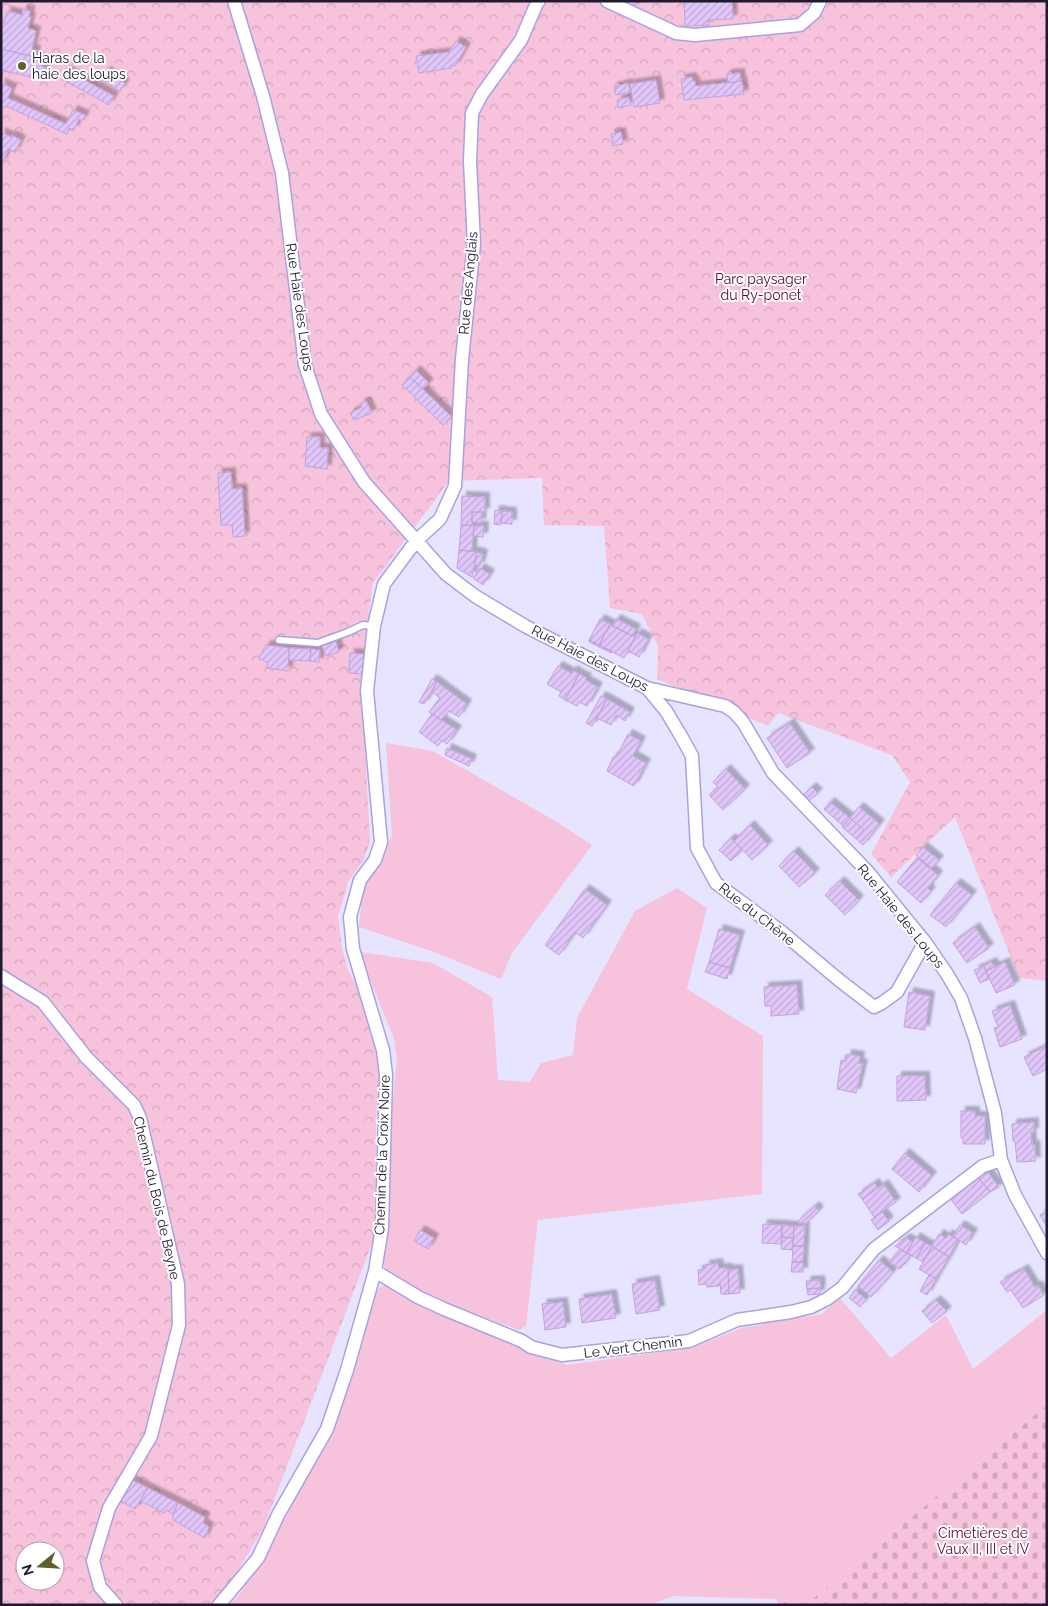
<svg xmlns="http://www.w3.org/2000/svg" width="1048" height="1606" viewBox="0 0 1048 1606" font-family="Raleway,sans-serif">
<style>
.grass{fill:#f7c2db}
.cemetery{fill:url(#cemetery-stones)}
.park{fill:url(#park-crowns);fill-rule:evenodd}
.building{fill:url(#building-hatch);stroke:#c2a2dd;filter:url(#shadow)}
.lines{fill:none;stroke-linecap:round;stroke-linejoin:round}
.service-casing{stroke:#a9a2e1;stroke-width:9}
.minor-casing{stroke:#a9a2e1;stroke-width:15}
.service{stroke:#fff;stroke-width:6}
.minor{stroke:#fff;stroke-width:12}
.poi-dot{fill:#60602d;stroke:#fff;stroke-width:2}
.labels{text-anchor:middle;stroke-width:4;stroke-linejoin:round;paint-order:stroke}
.poi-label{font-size:14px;fill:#1d1a31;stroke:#fff;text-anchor:start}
.park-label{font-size:14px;fill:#5a063b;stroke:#fff}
.street-label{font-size:14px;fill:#1d1a31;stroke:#fff}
</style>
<defs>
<pattern id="cemetery-stones" width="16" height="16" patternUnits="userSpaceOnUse" patternTransform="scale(1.25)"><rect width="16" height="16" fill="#f7c2db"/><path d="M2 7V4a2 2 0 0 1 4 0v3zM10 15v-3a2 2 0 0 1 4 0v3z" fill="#d3a6bc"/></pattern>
<pattern id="park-crowns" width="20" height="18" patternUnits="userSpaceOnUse" patternTransform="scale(1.25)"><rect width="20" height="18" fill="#f7c2db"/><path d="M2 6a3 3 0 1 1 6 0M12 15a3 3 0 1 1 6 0" fill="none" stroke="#d3a6bc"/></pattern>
<pattern id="building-hatch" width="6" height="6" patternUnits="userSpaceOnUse" patternTransform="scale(1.25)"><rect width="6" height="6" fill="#e1c6f9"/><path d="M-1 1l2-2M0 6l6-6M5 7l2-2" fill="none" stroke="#c1aad6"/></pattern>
<filter id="shadow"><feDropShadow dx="4.5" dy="-4.5" stdDeviation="1" flood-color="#0004"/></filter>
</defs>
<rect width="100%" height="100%" fill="#e6e4ff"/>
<!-- grass -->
<path class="grass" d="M386 743 433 751 557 822 592 845 512 953 501 979 434 952 359 927 363 890 392 836Z
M677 888 707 908 687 989 763 1036 762 1194 538 1220 526 1326 519 1330 429 1297 384 1267 389 1194 390 1125 397 1059 394 1039 366 969 361 952 433 963 492 997 498 1080 530 1082 541 1063 573 1055 577 1018 635 911Z
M384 1285 393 1287 455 1321 566 1365 690 1348 742 1328 822 1314 839 1297 891 1358 946 1315 973 1369 1047 1310V1405L808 1603 776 1599 673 1596 650 1605H230L240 1594 330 1432 375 1291Z"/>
<!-- cemetery -->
<path class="cemetery" d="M1047 1405V1605H779L776 1599 808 1603Z"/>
<!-- park -->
<path class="park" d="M1 1H1047V981L1019 978 955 817 891 877 871 854 910 782 892 755 778 713 768 726 657 679 658 646 642 614 610 608 604 526 544 525 542 478 449 481 373 583 367 628 362 693 370 842 364 859 349 880 338 916 342 948 347 968 371 1013 382 1070 376 1116V1209L373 1241 263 1529 217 1605H1ZM25 1551H55V1581H25Z"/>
<!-- building -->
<path class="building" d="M626 1H637L634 8 625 4Z
M684 1H732L733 19 708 20 709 25 685 26Z
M23 9 30 11 29 16 31 17 28 28 36 31 32 49 36 50 34 57 1 49V22L4 23 7 11 22 15Z
M456 41 466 47 455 66 451 65V68L419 73 416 56 449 52Z
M1 49 40 58 38 64 46 68 43 80 1 70Z
M66 70 114 96 109 105 62 79Z
M106 71 125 83 120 91 101 80Z
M740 73 741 81 728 83 727 74Z
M692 77 693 81H695L696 86 742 81 744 94 684 100 681 79Z
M656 80 660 103 634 107 630 84Z
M1 83 12 88 8 98 66 124 73 110 85 115 82 121 79 119 74 130 69 128 67 134 6 106 5 108 1 106Z
M628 83 631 92 616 95 614 87Z
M629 97 631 105 618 108 617 100Z
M1 132 11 137 12 135 21 140 15 152 9 149 1 164Z
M621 132 623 144 613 146 611 134Z
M416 370 429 383 423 389 410 377Z
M410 377 451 416 443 425 402 385Z
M366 401 372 413 354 420 350 413 362 407 360 404Z
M307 437H320V448H328L327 469 305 466Z
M231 472 232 489 242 488 245 536 233 537 232 525H221L218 473Z
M462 496 485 497V512H472V525H461Z
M495 510 502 511 501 525 494 524Z
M502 511 512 512V524L501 523Z
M472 512H482L481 523 472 522Z
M461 525 474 526 472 551 459 550Z
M474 526H484L483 537 473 536Z
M459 550 477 552 472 577 457 568Z
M477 552 483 554 480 566 474 565Z
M480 568 490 574 483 585 473 578Z
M600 619 610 624 599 645 589 640Z
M616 619 636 629 632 636 612 626Z
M610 624 635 637 624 658 599 645Z
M637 633 648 639 639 657 628 651Z
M589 640 612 651 611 653 589 642Z
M336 641 339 652 326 656 322 646Z
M266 645 289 648 288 671 267 668 268 663 259 658Z
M289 648 311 649 310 661 289 660Z
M311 649 320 650 319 662 310 661Z
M350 653 364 654 362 674 349 673Z
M558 666 571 673 573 670 579 674 565 700 559 696 561 692 547 684Z
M579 674 587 678 585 680 598 687 587 706 579 702 577 706 565 700Z
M432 679 437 682 424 704 419 702Z
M437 682 467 704 459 717 449 711 441 720 429 712 440 698 432 692Z
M601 696 607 699 592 726 586 723Z
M607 699 630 712 625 721 616 715 611 725 597 718Z
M432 714 457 730 447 744 442 740 438 746 419 732Z
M790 723 810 753 787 768 767 738Z
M628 734 641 741 633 756 646 763 634 786 607 771 613 757H615L621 748Z
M447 748 472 759 469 766 445 755Z
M726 769 745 789 723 810 709 795 718 787 713 782Z
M812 787 818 793 809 801 804 794Z
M830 802 850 818 843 826 824 809Z
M859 807 880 824 863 845 856 839 864 830 850 818Z
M850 818 864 830 856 839 842 827Z
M750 825 768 845 752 860 734 841Z
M731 838 742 850 731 861 719 850Z
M923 847 939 860 932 868 916 855Z
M794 851 815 873 799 887 779 866Z
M917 858 938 875 928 888 931 891 921 903 897 882Z
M840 881 859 900 845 915 825 895Z
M956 883 972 895 946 927 930 915Z
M585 889 607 905 583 938 575 932 559 955 545 945Z
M975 927 989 948 967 963 953 943Z
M719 929 740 935 730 968 709 962Z
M709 962 730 968 727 979 705 972Z
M992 962 995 967 986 971 984 966Z
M1005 962 1015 985 996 993 986 971Z
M984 966 989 979 980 983 974 970Z
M797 985 799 1014 771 1016V1006H765L764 987Z
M909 992 930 996 925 1030 904 1027Z
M1010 1005 1022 1039 1000 1047 994 1028 998 1027 992 1011Z
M1047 1046V1069L1033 1076 1024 1057Z
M847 1054 860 1056 859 1063 863 1064 856 1093 837 1089 841 1060 846 1061Z
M897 1076H925L926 1100 897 1101Z
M961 1111H975V1116H985V1144H963V1138H961Z
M1034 1122V1132H1031L1032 1145H1035L1036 1161 1017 1162 1015 1141H1013L1012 1124Z
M905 1153 932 1176 919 1192 892 1169Z
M986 1170 999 1187 990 1192 977 1176Z
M977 1176 990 1192 962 1214 949 1197Z
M875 1183 878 1188 862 1199 858 1194Z
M884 1184 896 1202 874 1217 862 1199Z
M815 1206 819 1211 805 1224 797 1222Z
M1047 1211V1227L1040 1215Z
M882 1212 889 1221 878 1230 871 1220Z
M763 1224 782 1225 781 1244 762 1243Z
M782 1225 794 1226 793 1238 782 1237Z
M960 1225 973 1233 966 1245 953 1236Z
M794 1226H805L804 1246H793Z
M420 1230 434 1238 428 1249 414 1241Z
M939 1234 946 1238 948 1234 958 1240 949 1257 932 1246Z
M782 1237 793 1238 792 1250 781 1249Z
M916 1237 925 1243 916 1258 906 1253Z
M906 1238 913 1242 906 1253 895 1246Z
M925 1243 932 1246 923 1262 916 1258Z
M793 1246H804L803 1262H792Z
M932 1246 949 1257 936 1279 919 1269Z
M900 1249 911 1255 900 1269 889 1262Z
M879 1260 893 1272 871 1297 858 1286Z
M792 1262H803V1272H791Z
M718 1263 719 1268H728L729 1294H721L720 1283 719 1286 707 1287 706 1284 699 1285 698 1270 705 1269V1265Z
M738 1269 740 1293 729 1294 728 1270Z
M1024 1269 1035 1287 1038 1285 1044 1295 1023 1308 1011 1290 1007 1292 1000 1282Z
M929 1275 936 1279 927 1295 920 1291Z
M655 1280 660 1310 636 1314 632 1284Z
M820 1280 821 1288 807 1289 806 1281Z
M820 1288V1294L808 1295 807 1289Z
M855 1290 866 1299 860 1307 849 1298Z
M612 1294 616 1318 582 1323 579 1299Z
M936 1300 947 1311 932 1323 922 1311Z
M563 1302 566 1327 545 1330 542 1304Z
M132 1480 148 1488 135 1509 118 1499Z
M148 1488 178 1503 173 1514 166 1510 164 1513 140 1501Z
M178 1503 205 1517 203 1523 209 1527 205 1538 173 1520V1514Z"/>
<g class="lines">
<defs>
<path id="service" d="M279 640 318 643 348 632 363 625 374 626"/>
<path id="minor" d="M234 1 263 96 282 173 305 365 321 414 364 482 446 574 475 596 525 626 647 688 725 706 734 712 743 722 773 773 868 872 925 942 947 974 961 998 975 1038 995 1113 1001 1160 1015 1195 1047 1253
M607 1 676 33 695 35 800 25 814 13 820 1
M647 688 666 711 681 736 692 756 697 848 716 883 783 933 839 980 874 1007 882 1003 897 992 925 942
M1 976 43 1002 86 1057 134 1105 140 1118 178 1284 179 1325 151 1436 109 1508 93 1561 100 1587 116 1605
M375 1271 418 1297 444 1309 522 1341 531 1347 562 1355 689 1341 737 1320 791 1312 811 1307 827 1299 842 1288 874 1249 983 1166 1001 1160
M219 1605 258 1558 278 1515 327 1429 347 1370 375 1271 382 1228 386 1075 383 1050 353 949 350 917 360 880 375 860 381 842 367 691 374 626 384 584 416 541 440 519 455 486 462 359 474 244 470 161 472 113 482 94 521 40 537 3 539 1"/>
</defs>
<!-- service casing -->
<use href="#service" class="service-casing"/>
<!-- minor casing -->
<use href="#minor" class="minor-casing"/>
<!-- service -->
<use href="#service" class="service"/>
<!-- minor -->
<use href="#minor" class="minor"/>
</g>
<!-- markers -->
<circle class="poi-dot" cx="22" cy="66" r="5"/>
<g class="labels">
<!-- poi labels -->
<g class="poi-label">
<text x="32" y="63">Haras de la<tspan x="32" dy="16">haie des loups</tspan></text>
</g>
<!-- park labels -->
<g class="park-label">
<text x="761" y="284">Parc paysager<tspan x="761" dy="16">du Ry-ponet</tspan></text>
<text x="983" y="1538">Cimetières de<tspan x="983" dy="16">Vaux II, III et IV</tspan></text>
</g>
<!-- street labels -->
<g class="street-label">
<text transform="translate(468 283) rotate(-85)" y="5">Rue des Anglais</text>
<text transform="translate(300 307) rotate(82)" y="5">Rue Haie des Loups</text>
<text transform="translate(590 658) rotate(27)" y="5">Rue Haie des Loups</text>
<text transform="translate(757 914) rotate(38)" y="5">Rue du Chêne</text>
<text transform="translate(901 916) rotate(51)" y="5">Rue Haie des Loups</text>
<text transform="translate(382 1155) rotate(-88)" y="5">Chemin de la Croix Noire</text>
<text transform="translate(157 1198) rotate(77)" y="5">Chemin du Bois de Beyne</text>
<text transform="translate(633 1347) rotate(-7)" y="5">Le Vert Chemin</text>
</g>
</g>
<!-- border -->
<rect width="1048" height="1606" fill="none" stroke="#1d1a31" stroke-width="5"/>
<!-- north arrow -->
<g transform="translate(40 1566) rotate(252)"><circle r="24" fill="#ffffff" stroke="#a5a3ad"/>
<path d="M0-4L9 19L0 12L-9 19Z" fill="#60602d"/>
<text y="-8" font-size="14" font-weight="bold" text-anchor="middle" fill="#1d1a31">N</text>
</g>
</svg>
